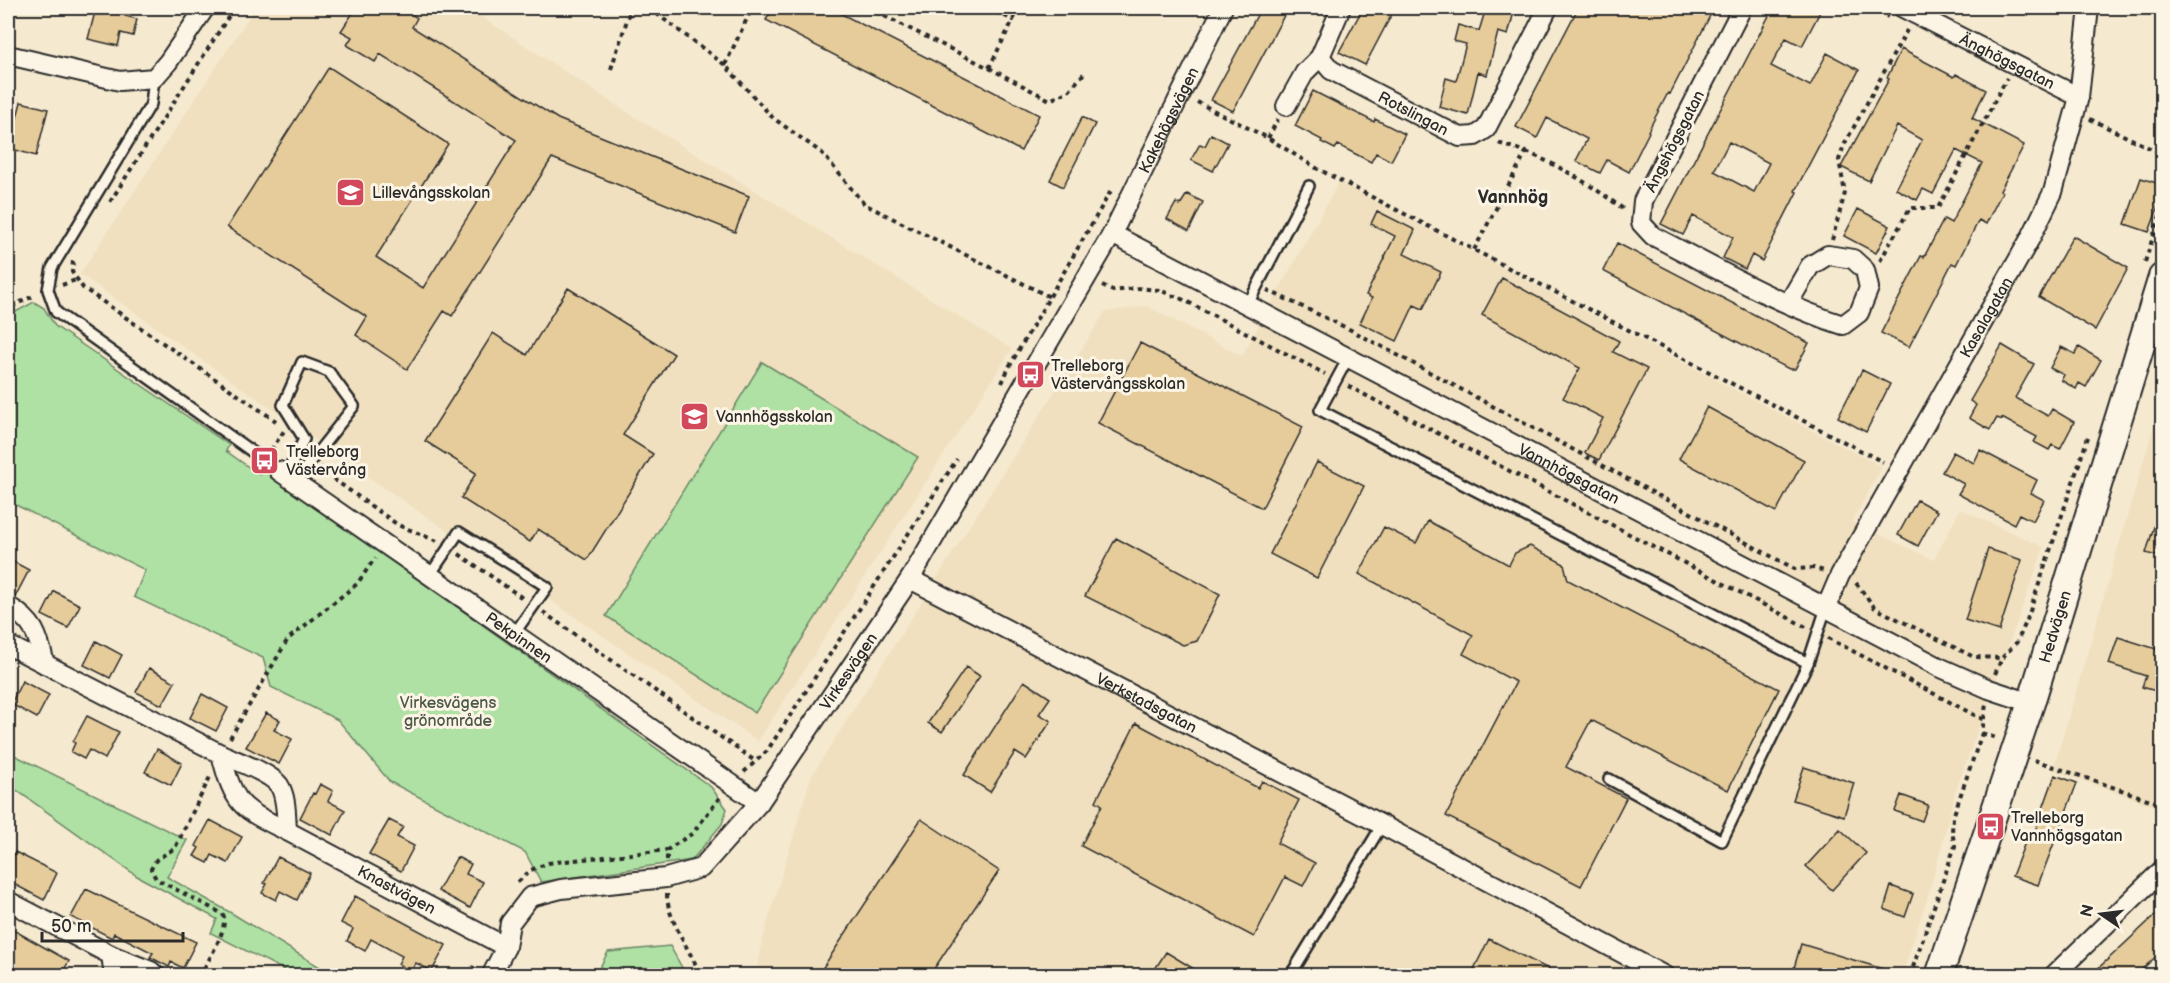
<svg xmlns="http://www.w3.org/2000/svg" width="2170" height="983" viewBox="0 0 2170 983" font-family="'Balsamiq Sans',sans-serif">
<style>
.built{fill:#f0e0bf}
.green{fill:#aee1a3;stroke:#6c8667;stroke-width:1.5}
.building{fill:#e6cc9b;stroke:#2b2b2b;stroke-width:1.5;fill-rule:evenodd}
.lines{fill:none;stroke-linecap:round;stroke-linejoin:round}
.lane-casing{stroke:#2b2b2b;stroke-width:14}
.street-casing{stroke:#2b2b2b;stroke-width:22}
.secondary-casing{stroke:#2b2b2b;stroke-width:30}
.path{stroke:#2b2b2b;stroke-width:4;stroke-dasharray:4.5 4.5;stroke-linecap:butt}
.lane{stroke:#fcf5e5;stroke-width:9}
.street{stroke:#fcf5e5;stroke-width:18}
.secondary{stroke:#fcf5e5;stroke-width:26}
.labels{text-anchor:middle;stroke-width:6;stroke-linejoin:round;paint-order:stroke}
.street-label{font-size:16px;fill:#2b2b2b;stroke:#fcf5e5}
.poi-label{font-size:16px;fill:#2b2b2b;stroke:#fcf5e5;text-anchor:start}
.park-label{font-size:16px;fill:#4c5849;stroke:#fcf5e5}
.neighbourhood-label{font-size:18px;font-weight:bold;fill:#2b2b2b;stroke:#fcf5e5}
</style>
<rect width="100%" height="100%" fill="#f5e9cf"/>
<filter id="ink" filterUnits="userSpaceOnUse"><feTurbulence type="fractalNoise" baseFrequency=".0167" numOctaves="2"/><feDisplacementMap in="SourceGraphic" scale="12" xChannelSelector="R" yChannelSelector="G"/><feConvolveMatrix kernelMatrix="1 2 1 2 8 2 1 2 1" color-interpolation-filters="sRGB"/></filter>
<g filter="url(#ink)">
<!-- built -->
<path class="built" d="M255 8H468L622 109 1012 349 758 741 377 483 80 274Z
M1339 182 1882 467 1852 522 1934 560 1960 509 2044 547 1955 793 1929 893 1902 975 756 976 763 938 811 777 1105 312 1147 306 1242 356Z
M2162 398V809L2053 770Z"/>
<!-- green -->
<path class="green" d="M34 302 44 308 55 326 229 445 226 451 260 475 264 470 711 787 727 809 722 824 692 860 541 882 525 852 390 782 338 720 271 687 263 658 134 597 145 570 8 501V316Z
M762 362 918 457 755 713 606 616Z
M8 752 187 840 167 877 233 914 333 975H294L211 933 217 919 137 876 8 784Z
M670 946 686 975H596L608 952Z"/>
<!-- building -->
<path class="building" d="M96 8H127L125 16 137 19 133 36 121 33 118 46 88 39Z
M356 8H402L417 18 412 27 558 119 749 196 735 232 552 158 452 316 444 311 407 369 356 335 367 317 227 227 329 67 448 144 376 257 423 288 516 140 380 54 375 62 347 45 352 37 341 31Z
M773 8H830L1039 115 1021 151 766 20Z
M1261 8H1288L1233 111 1211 100Z
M1363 8H1395L1365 65 1339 52Z
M1486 8H1515L1508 35 1498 32 1487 75 1478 72 1468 115 1439 107 1446 78 1456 81 1466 44 1454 41 1458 25 1479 31Z
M1578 8H1714L1670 94 1668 93 1648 131 1649 132 1629 172 1607 160 1600 173 1576 161 1587 139 1547 118 1537 138 1516 127Z
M1773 8H1822L1802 46 1786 38 1771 66 1810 86 1827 53 1859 70 1795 191 1797 192 1762 261 1752 255 1745 269 1723 258 1733 237 1693 216 1683 235 1661 224ZM1729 142 1769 163 1754 192 1714 171Z
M1901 49 1954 77 1956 74 1986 90 1972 118 2024 145 2000 191 2002 192 1986 224 1979 220 1956 265 1952 263 1909 347 1881 333 1921 256 1924 257 1944 219 1951 223 1982 163 1956 150 1933 194 1923 189 1917 200 1896 189 1922 140 1897 126 1869 181 1841 167 1889 79 1887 78Z
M1313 91 1374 122 1375 119 1405 134 1391 161 1376 153 1371 162 1338 145 1335 149 1321 142 1322 140 1295 126Z
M21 102 48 109 36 156 9 148Z
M1082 117 1095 124 1063 187 1050 180Z
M1211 134 1228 143 1213 171 1191 160 1200 144 1205 146Z
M2141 178 2163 185V194L2149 232 2125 224Z
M1187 194 1203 202 1189 231 1167 219 1176 203 1180 205Z
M1858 209 1890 226 1876 253 1844 236Z
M1377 211 1415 230 1404 254 1441 272 1423 309 1414 305 1397 341 1360 323 1372 298 1366 295 1395 236 1371 224Z
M2073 236 2128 268 2095 330 2039 297Z
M1617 243 1809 343 1795 369H1789L1603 271Z
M1502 278 1619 341 1613 352 1647 369 1599 460 1585 453 1603 418 1563 398 1580 368 1482 315Z
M568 288 674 354 623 435 653 454 587 560 538 529 530 542 461 498 476 473 425 441 493 333 527 355Z
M1140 343 1303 427 1262 508 1098 423Z
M2002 345 2034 364 2015 398 2048 416 2052 409 2074 422 2060 449 2052 445 2049 450 2034 442 2037 437 2002 418V420L1997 418 1990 430 1969 418 1976 405 1970 401Z
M2061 347 2075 354 2079 347 2101 360 2086 387 2079 383 2076 389 2061 380 2064 375 2050 368Z
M1862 370 1890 384 1866 432 1838 417Z
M1707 407 1804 460 1776 512 1679 459Z
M1980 450 2037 480 2031 493 2044 500 2033 521 2019 514 2014 524 1958 494 1964 484 1942 472 1953 452 1974 463Z
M1317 462 1364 486 1317 578 1270 554Z
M1917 500 1937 511 1918 546 1898 535Z
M2159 510 2163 511V558L2146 553Z
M1428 521 1509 565 1515 553 1530 546 1564 564 1568 580 1779 689 1728 790 1591 720 1566 767 1626 798 1581 886 1446 816 1516 682 1463 654 1473 635 1359 574 1384 527 1416 543Z
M1116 538 1220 594 1197 641 1183 645 1085 596Z
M1988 549 2022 560 1999 631 1965 620Z
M8 559 29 570 15 597 8 595Z
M54 591 80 605 68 628 42 615Z
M2118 637 2163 651V693L2142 687 2146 676 2109 664Z
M96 641 122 655 110 678 84 665Z
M966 667 980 676 942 732 928 723Z
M149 668 175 682 162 705 136 692Z
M22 681 49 695 37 718 11 704Z
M1024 681 1050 698 1039 714 1051 721 1026 759 1015 752 990 792 964 775Z
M202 694 228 708 216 731 190 718Z
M266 713 280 720 274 730 292 739 279 764 246 747Z
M87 716 119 732 105 759 89 750 84 759 71 752 75 743 73 742Z
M1136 723 1258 788 1262 781 1299 800 1277 843 1315 863 1303 886 1285 877 1254 937 1081 846 1102 805 1096 801Z
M157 749 182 763 171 785 145 772Z
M1804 767 1854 783 1844 816 1793 800Z
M2055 775 2077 783 2038 885 2012 876 2026 840 2031 842Z
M320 784 333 791 328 801 345 810 332 835 300 818 313 793 315 794Z
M1901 795 1928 805 1922 821 1895 811Z
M921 819 999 871 930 975H818Z
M210 820 242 837 228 863 212 855 208 863 194 856 199 848 196 846Z
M389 820 403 827 397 837 414 846 401 871 369 854Z
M1840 829 1866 853 1832 890 1806 866Z
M15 852 57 873 44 900 8 881V868Z
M278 857 310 873 297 900 280 891 276 900 262 893 267 884 264 883Z
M457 857 471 864 466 874 483 882 470 908 438 891Z
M1891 886 1913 894 1905 917 1884 909Z
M86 889 196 942 183 968 171 962 169 967 150 957 153 953 114 933 112 938 71 917Z
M355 896 446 945 432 971 416 963 411 972 398 964 402 956 371 939 365 951 347 941 353 929 341 923Z
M2163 908V950L2150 962 2136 975H2091Z
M8 927 69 961 61 975H28L8 965Z
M1489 939 1560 975H1471Z
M1801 944 1893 972 1892 975H1792Z
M1166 952 1204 975H1151Z"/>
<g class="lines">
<defs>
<path id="lane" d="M154 78 151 104 52 268 48 290 56 312 279 471
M1247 306 1309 186
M1348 358 1320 410 1808 663 1722 841 1609 779
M286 475 304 439 283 405 302 362 329 372 354 406 295 481
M430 575 459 532 547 587 514 634
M1808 663 1826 608
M1290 976 1382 825"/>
<g id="street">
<path d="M1742 8 1643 201 1641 223 1653 236C1715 267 1776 304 1843 325L1859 313 1869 288 1865 270 1853 259 1828 255 1810 266 1788 304"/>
<path id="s1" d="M1903 8 2079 97"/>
<path d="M8 55 120 81 154 78 168 62 205 8"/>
<path id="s2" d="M1320 57 1331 70 1460 137 1475 136 1486 129 1548 8"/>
<path d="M1286 106 1305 72 1320 57 1341 8"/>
<path id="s3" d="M1112 234 1939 667 1989 689 2031 703"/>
<path id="s4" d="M279 471 759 803"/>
<path id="s5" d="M910 579 1382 825 1665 976"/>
<path d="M8 606C34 621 38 635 45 664"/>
<path id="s6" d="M1826 608 1840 575 2031 237 2053 192 2075 112 2079 97 2089 8"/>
<path id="s7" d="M8 645 221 754C225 769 229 786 238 799 248 814 272 823 287 831L506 947"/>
<path d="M221 754C236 761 269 772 279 785 287 797 286 818 287 831"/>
<path d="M8 901 111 955 114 976"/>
<path d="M111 955 151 971 156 976"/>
<path id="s8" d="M491 976 506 947 510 923 530 897 561 889 666 878 701 868 759 803 910 579 1112 234 1223 8"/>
<path d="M2053 976 2162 870"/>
</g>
<g id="secondary">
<path id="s9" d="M1939 976 2031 703 2162 277"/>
</g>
</defs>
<!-- lane casing -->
<use href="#lane" class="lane-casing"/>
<!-- street casing -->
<use href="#street" class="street-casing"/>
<!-- secondary casing -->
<use href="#secondary" class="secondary-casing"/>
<!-- path -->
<path class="path" d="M649 8 725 65 773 118 822 153 864 204 1050 297
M868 8 989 68 1013 20
M988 8 1013 20 1019 8
M1870 8 1888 17
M725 65 752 8
M989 68 1050 100 1069 91 1085 72
M611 69 631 8
M1197 102 1268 138 1318 169 1883 462
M2090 119 2162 154
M1268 138 1278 119
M1526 152C1563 167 1594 187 1626 211
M110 202 234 8
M1832 240 1845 193 1839 160 1844 145 1907 30
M1474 250 1526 152 1495 142
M73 261 72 272 83 288 276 421
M1880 261 1910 208H1938L2007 78
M2145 262 2162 209
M62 285 76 280
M1102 286 1113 291 1137 288 1159 290 1184 300 1325 374
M1267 290 1351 330 1795 569 1814 568 1824 571
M8 324 12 306 36 295
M1002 383 1009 367 1112 189
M1348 386 1806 627
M271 450 284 431
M320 467 325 473 398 525 437 541
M459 554 524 599
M1856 583 1875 608 1974 657 2002 658
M543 612 755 761
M1828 638 1984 720
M1995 674 2002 658 2017 642 2027 620 2089 434
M1982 733 1998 739
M230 738 288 639 357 584 375 558
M2034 760 2162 804
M744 772 767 751 957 459
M667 860V850L693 833 720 797
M518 882 531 870 548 863 667 850
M667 894C667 920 691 951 701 976
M200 976C208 960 229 929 223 914L156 879 151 869 156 860 175 848 210 777
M469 976 474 966
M1910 976 1955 846 1952 832 1953 817 1982 733 1986 704"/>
<!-- lane -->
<use href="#lane" class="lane"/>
<!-- street -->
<use href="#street" class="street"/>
<!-- secondary -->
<use href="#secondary" class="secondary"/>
</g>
</g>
<!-- icons -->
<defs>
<symbol id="school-square" viewBox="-11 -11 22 22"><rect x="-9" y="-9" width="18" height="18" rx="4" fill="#d1495b" stroke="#fcf5e5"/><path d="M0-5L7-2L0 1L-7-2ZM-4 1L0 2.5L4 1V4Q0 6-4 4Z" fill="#fff"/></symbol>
<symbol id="bus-square" viewBox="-11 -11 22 22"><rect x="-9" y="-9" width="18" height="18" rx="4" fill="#d1495b" stroke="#fcf5e5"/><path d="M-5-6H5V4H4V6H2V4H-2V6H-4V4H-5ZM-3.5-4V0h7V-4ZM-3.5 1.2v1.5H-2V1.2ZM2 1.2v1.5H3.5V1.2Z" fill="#fff"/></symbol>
</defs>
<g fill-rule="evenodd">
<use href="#school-square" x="334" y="176" width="33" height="33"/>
<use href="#bus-square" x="1014" y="358" width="33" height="33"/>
<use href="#school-square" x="678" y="400" width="33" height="33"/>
<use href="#bus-square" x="248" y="444" width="33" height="33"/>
<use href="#bus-square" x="1974" y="810" width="33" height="33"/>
</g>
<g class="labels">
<!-- street labels -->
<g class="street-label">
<text dy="6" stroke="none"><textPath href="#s1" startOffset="117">Änghögsgatan</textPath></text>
<text dy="6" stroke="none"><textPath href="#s2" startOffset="110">Rotslingan</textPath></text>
<text dy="6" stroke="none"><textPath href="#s8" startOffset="1148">Kakehögsvägen</textPath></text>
<text transform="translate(1674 141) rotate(-63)" y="6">Ängshögsgatan</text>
<text dy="6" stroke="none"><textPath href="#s6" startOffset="332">Kasalagatan</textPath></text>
<text dy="6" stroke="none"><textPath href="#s3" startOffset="516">Vannhögsgatan</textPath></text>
<text dy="6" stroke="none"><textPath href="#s9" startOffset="368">Hedvägen</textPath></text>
<text dy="6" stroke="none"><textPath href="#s4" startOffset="292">Pekpinnen</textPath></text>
<text dy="6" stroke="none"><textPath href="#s8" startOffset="510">Virkesvägen</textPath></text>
<text dy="6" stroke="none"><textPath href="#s5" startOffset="267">Verkstadsgatan</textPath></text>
<text dy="6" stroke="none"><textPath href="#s7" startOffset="471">Knastvägen</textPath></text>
</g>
<!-- poi labels -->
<g class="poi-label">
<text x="372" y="198">Lillevångsskolan</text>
<text x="1051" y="371">Trelleborg<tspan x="1051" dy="18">Västervångsskolan</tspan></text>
<text x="716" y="422">Vannhögsskolan</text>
<text x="286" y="457">Trelleborg<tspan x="286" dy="18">Västervång</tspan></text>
<text x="2011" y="823">Trelleborg<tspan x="2011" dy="18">Vannhögsgatan</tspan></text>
</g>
<!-- park labels -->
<g class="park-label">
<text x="448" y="708">Virkesvägens<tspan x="448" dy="18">grönområde</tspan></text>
</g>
<!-- neighbourhood labels -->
<g class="neighbourhood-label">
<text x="1513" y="203">Vannhög</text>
</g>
</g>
<!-- margin -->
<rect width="2170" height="983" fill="none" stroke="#fcf5e5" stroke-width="30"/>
<rect x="15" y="15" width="2140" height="953" fill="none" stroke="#2b2b2b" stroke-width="2" filter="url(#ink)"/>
<!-- north arrow -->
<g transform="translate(2101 914) rotate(284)" stroke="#fcf5e5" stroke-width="4.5" paint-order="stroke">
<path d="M0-4.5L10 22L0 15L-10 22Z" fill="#2b2b2b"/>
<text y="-9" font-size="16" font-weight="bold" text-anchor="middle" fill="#2b2b2b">N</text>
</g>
<!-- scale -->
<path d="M42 932v9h141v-9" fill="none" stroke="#2b2b2b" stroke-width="3"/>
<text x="51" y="932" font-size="18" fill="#2b2b2b" stroke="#fcf5e5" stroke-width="4.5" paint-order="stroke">50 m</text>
</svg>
